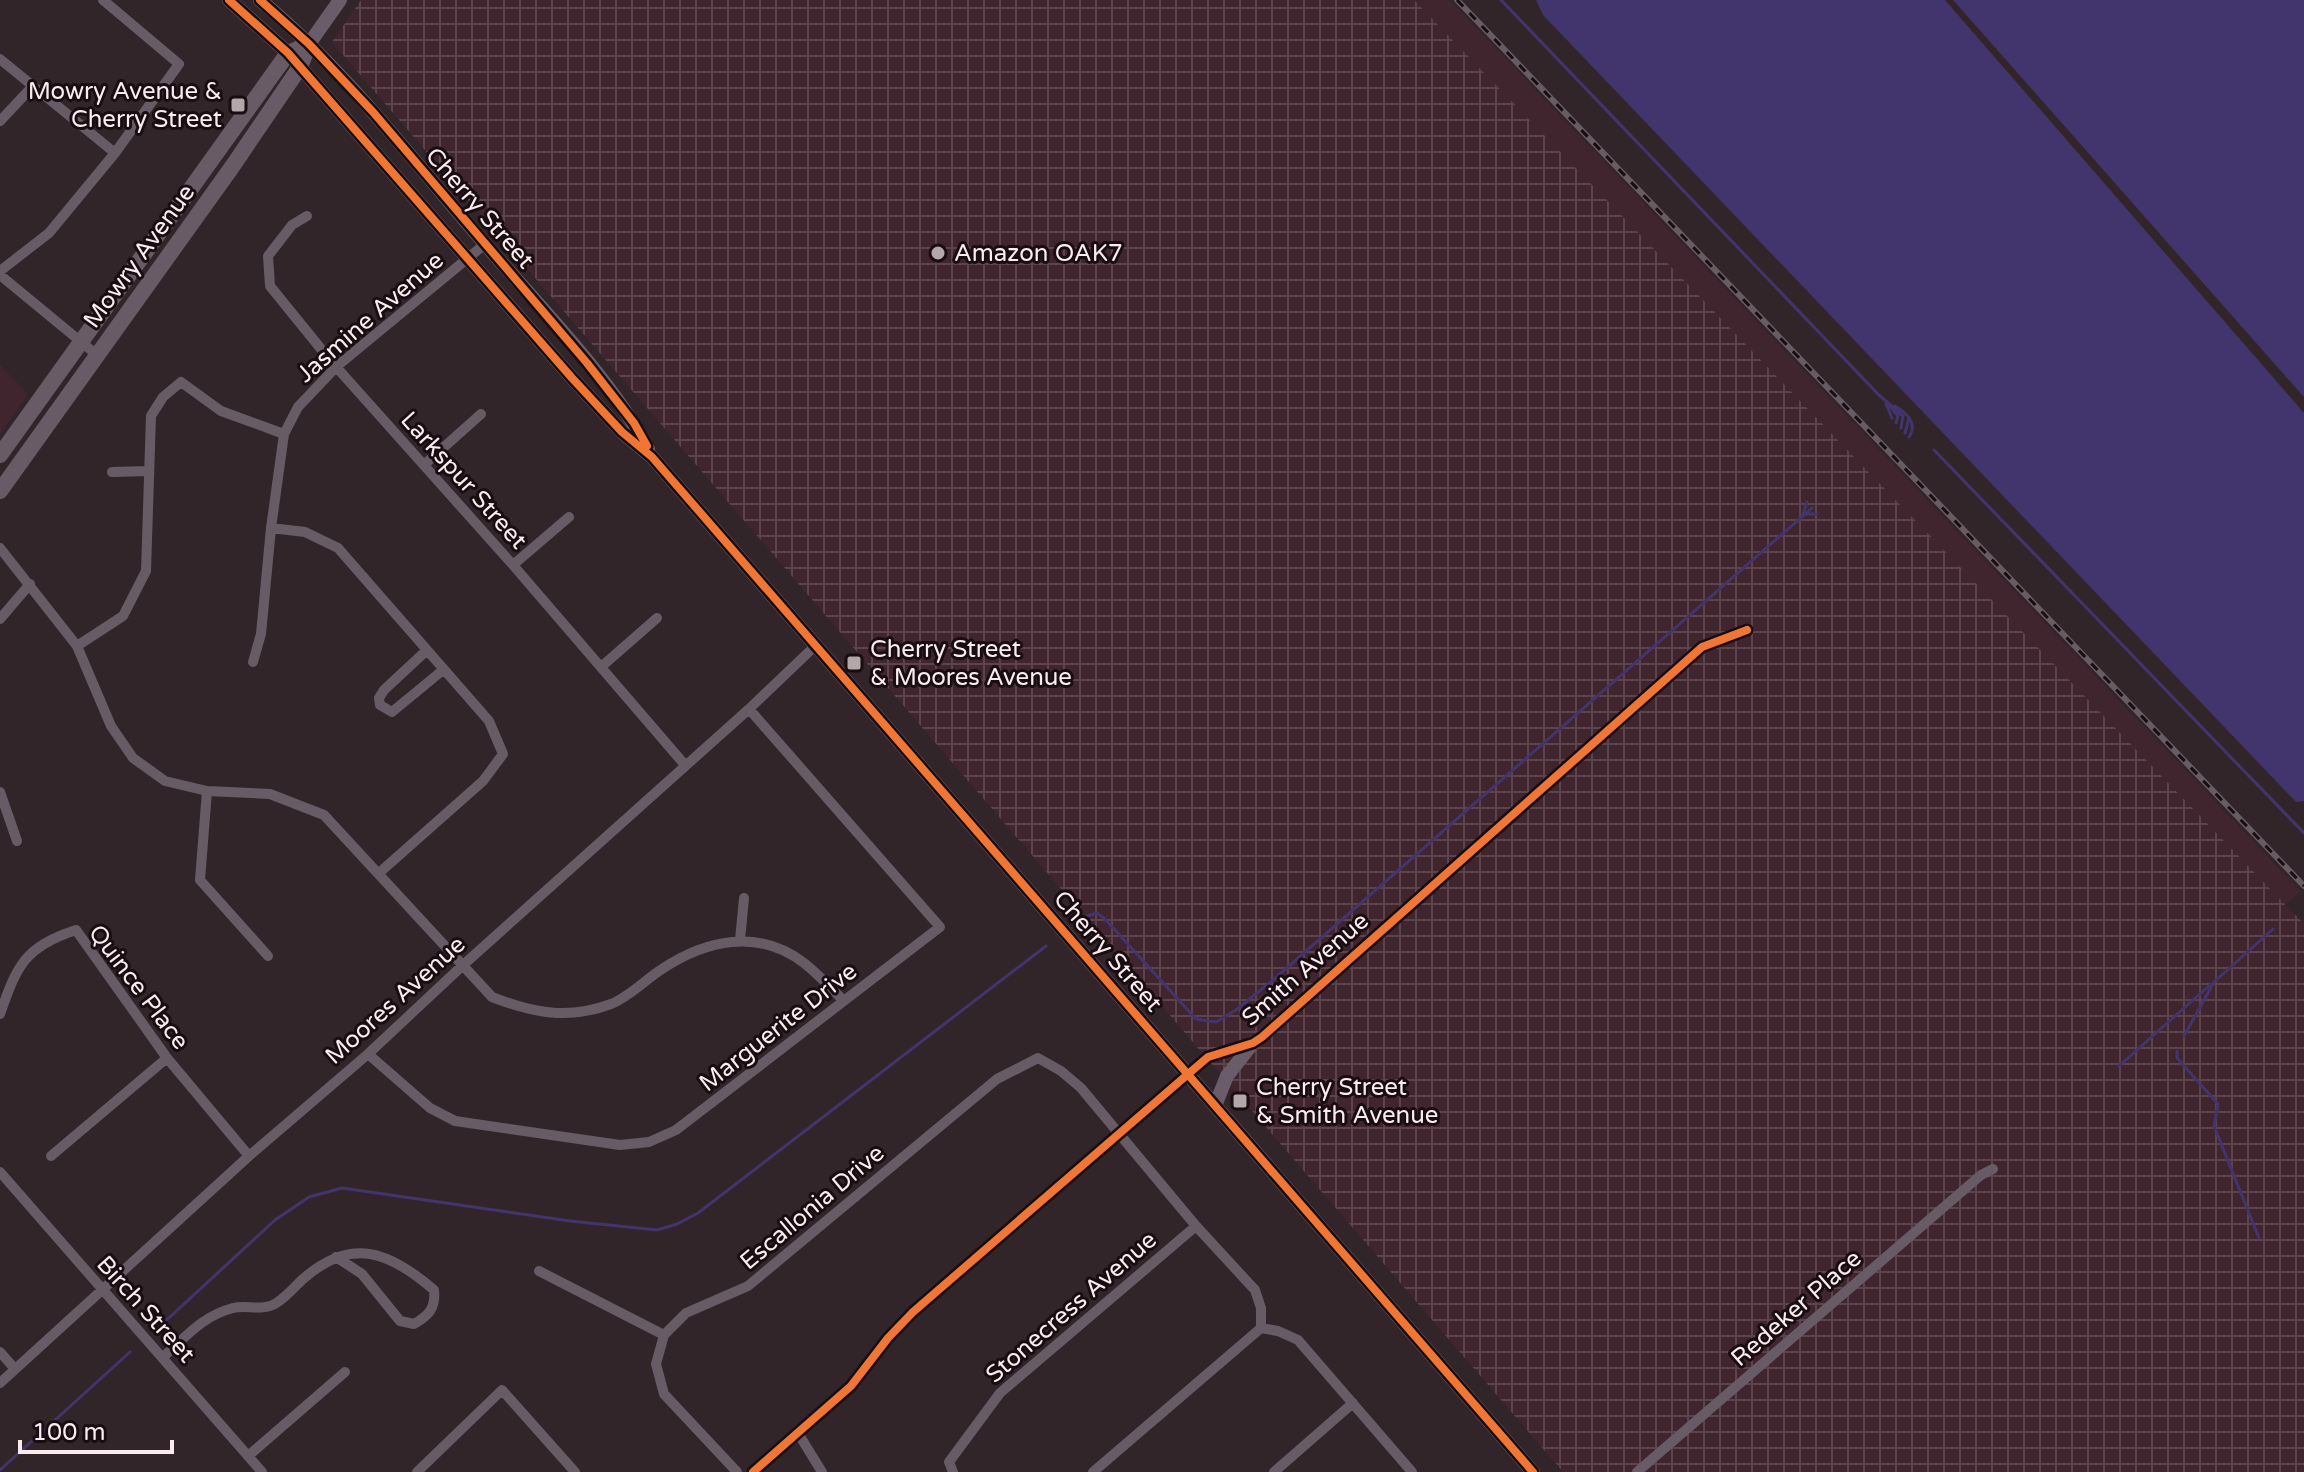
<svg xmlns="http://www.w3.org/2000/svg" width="2304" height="1472" viewBox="0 0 2304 1472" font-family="'Varela Round',sans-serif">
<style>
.built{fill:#40242e}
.industrial{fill:url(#industrial-grid)}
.water{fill:#42346d}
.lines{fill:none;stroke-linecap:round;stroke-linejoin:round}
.stream{stroke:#42346d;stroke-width:3}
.street{stroke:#675b65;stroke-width:10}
.secondary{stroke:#6a5c68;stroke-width:14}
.primary{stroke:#695b65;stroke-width:16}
.rail-casing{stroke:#675c63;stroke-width:6}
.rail{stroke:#180d11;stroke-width:3;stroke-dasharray:9;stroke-linecap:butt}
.cycleway-casing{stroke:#180d11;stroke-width:13}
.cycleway{stroke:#f07635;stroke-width:8}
.poi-dot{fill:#b5a6aa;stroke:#180d11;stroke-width:3}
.labels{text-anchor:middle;stroke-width:6;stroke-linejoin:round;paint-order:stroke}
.poi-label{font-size:24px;fill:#fbebf0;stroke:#180d11;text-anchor:start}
.street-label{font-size:24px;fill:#fbebf0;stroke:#180d11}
</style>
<defs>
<pattern id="industrial-grid" width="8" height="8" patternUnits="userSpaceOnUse" patternTransform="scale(2)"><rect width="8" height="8" fill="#40242e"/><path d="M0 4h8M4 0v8" fill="none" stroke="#5c444d"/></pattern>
</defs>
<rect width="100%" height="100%" fill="#322529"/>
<!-- built -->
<path class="built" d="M1360 0H1450L2301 891 2283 907Z
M0 365 28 394 0 435Z"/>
<!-- industrial -->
<path class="industrial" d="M361 0H1414L2304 924V1472H1563L332 42Z"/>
<!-- water -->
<path class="water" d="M1536 0H1945L2304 413V801L2296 802 1543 15Z
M1953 0H2304V397Z"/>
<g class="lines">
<!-- stream -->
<path class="stream" d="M1501 0 1879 395 1903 416 1901 428
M1886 404 1892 418
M1888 404 1898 416 1896 423
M1895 406C1907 413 1918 424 1909 437
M1905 433 1909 418
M1934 450 2304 833
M1803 514H1817
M1803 514 1807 502
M1080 918 1097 913 1104 918 1196 1019 1216 1022 1236 1010 1273 980 1812 508
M2184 1036 2214 982 2273 929
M2177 1051V1058L2218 1104 2214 1126 2259 1238
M2119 1066 2211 984
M158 1328 275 1220 309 1197 342 1188 570 1221 657 1230 677 1224 698 1213 1046 946
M0 1470 130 1352"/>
<!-- street -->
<path class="street" d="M0 59 115 153
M0 121 33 86
M307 216 292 225 268 256 270 286 330 360 513 565 685 765
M0 271 49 233 115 153 179 64 103 0
M0 275 97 355
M425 464 481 414
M112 472 149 471
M271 528 305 532 338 548 489 721 503 754 483 781 379 873
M0 548 77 646 111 726 133 758 165 781 207 791 270 794 324 815 492 997C533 1013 568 1020 611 1004 629 997 645 980 662 969 706 940 758 928 804 963 818 974 831 988 844 1001
M513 565 569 517
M0 619 30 584
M77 646 123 616 146 571 151 416 163 397 181 382 221 411 284 434
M427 650 384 690 379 698 380 705 392 712 443 670
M253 662 261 634 271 528 284 434 298 407 336 367 485 244
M601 667 657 618
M207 791 200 880 268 956
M0 792 17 841
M740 940 744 898
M0 1014C17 966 24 947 76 930L167 1058 249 1156
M368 1054 430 1108 455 1121 620 1145 649 1142 676 1130 940 927 749 709
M51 1156 167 1058
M0 1172 262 1472
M539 1271 664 1335
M0 1352 15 1369
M163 1357C186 1337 202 1316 233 1308 245 1305 258 1310 270 1306 281 1303 294 1287 303 1279 352 1236 390 1252 434 1290 436 1308 429 1315 414 1324L400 1321 362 1274 336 1257
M0 1383 249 1156 368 1054 462 966 749 709 815 646
M798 1433 822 1472
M248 1456 345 1372
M417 1472 502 1390 575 1472
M737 1472 664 1394 656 1364 664 1335 686 1313 748 1286 997 1079 1038 1058 1061 1071 1081 1088 1196 1226 1255 1290 1261 1308V1328L1278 1331 1298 1340 1412 1472
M753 1472 851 1386 888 1338 913 1312 1187 1075 1208 1057 1253 1043 1262 1037 1702 647 1747 630
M953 1472 949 1462 1000 1393 1196 1226
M1093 1472 1261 1328
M1274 1472 1353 1403
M1637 1472 1981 1175 1993 1169"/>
<!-- secondary -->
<path class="secondary" d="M229 0 288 53 572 378 622 432 652 457 1533 1472
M260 0C346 71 413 161 486 245 540 308 610 377 648 449
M309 44 340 0
M1215 1106 1227 1076 1253 1043"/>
<!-- primary -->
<path class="primary" d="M0 455 288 53 309 44
M0 491 232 167 300 67 309 44"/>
<defs>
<path id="rail" d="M1457 0 2304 886"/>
</defs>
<!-- rail casing -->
<use href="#rail" class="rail-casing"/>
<!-- rail -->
<use href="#rail" class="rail"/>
<defs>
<path id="cycleway" d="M229 0 288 53 572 378 622 432 652 457 1533 1472
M260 0 309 44 373 112 587 363 634 423 647 446
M753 1472 851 1386 888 1338 913 1312 1187 1075 1208 1057 1253 1043 1262 1037 1702 647 1747 630"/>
</defs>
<!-- cycleway casing -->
<use href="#cycleway" class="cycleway-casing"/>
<!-- cycleway -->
<use href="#cycleway" class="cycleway"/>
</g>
<!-- markers -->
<g class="poi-dot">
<rect x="230" y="97" width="16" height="16" rx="4"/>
<circle cx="938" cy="253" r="8"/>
<rect x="846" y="655" width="16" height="16" rx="4"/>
<rect x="1232" y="1093" width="16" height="16" rx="4"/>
</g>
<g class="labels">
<!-- poi labels -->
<g class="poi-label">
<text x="222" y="99" text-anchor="end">Mowry Avenue &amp;<tspan x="222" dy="28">Cherry Street</tspan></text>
<text x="954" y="261">Amazon OAK7</text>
<text x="870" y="657">Cherry Street<tspan x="870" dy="28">&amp; Moores Avenue</tspan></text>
<text x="1256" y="1095">Cherry Street<tspan x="1256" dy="28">&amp; Smith Avenue</tspan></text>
</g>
<!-- street labels -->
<g class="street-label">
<text transform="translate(480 208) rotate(49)" y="8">Cherry Street</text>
<text transform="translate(139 256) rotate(-54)" y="8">Mowry Avenue</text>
<text transform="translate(370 317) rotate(-41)" y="8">Jasmine Avenue</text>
<text transform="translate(464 480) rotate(48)" y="8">Larkspur Street</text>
<text transform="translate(1108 951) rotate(49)" y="8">Cherry Street</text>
<text transform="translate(1305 969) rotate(-41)" y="8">Smith Avenue</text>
<text transform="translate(139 987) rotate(53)" y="8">Quince Place</text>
<text transform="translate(395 1000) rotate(-42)" y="8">Moores Avenue</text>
<text transform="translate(778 1027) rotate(-38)" y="8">Marguerite Drive</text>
<text transform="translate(812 1207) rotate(-40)" y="8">Escallonia Drive</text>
<text transform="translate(1071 1307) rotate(-41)" y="8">Stonecress Avenue</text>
<text transform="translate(1796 1308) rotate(-41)" y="8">Redeker Place</text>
<text transform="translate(146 1309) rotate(48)" y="8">Birch Street</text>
</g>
</g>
<!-- scale -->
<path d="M20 1440v12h152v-12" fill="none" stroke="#fbebf0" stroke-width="4"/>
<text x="32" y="1440" font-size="24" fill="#fbebf0" stroke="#180d11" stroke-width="6" paint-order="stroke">100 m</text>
</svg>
